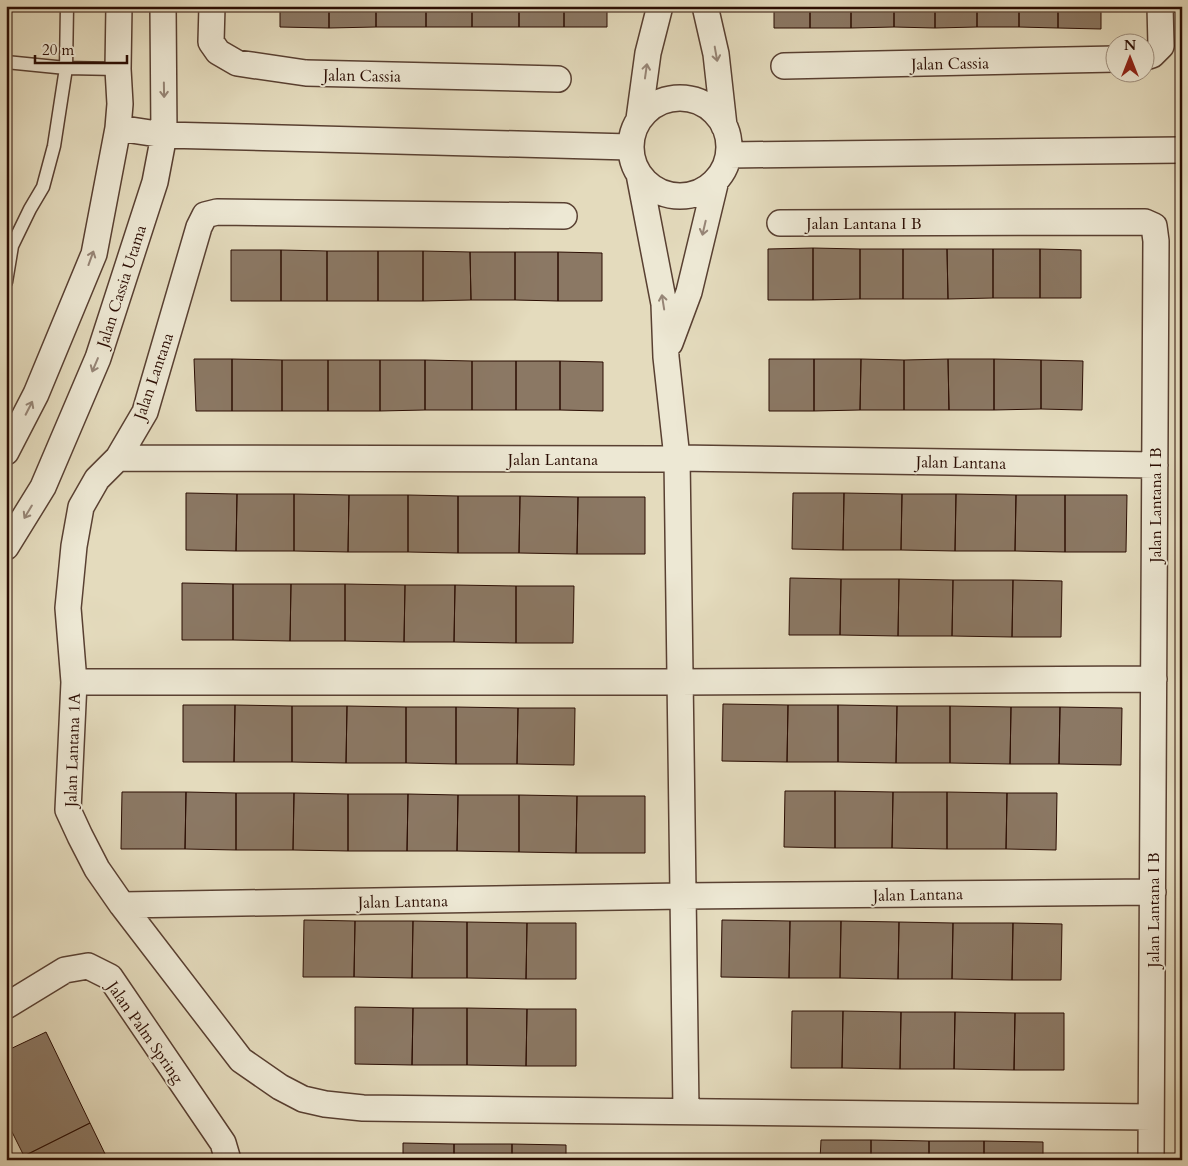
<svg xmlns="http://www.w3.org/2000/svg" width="1188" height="1166" viewBox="0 0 1188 1166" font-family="Cardo,serif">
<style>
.building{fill:#8b7864;stroke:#2b0d03}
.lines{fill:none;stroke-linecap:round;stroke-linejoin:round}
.service-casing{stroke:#594032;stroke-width:15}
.minor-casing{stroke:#594032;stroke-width:28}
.service{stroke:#ede8d4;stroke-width:12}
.minor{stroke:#ede8d4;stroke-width:25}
.oneway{stroke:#968576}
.labels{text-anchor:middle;stroke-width:4;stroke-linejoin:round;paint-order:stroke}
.street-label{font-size:16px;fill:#2b0d03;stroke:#ede8d4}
</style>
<rect width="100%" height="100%" fill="#e4dbbd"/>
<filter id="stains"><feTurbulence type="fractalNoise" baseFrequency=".004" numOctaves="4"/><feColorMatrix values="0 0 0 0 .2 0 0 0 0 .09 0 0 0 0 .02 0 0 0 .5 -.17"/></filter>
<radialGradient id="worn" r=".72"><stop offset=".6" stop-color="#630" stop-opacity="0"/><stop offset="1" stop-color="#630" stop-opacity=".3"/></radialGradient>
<!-- building -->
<path class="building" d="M280 6H329V28L280 27Z
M329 6H376V27L329 28Z
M376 6H426V27H376Z
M426 6H472V27H426Z
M472 6H519V27H472Z
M519 6H564V27H519Z
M564 6H607V27H564Z
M774 6H810V28H774Z
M810 6H851V28H810Z
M851 6H894V27L851 28Z
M894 6H935V28L894 27Z
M935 6H977V27L935 28Z
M977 6H1019V27H977Z
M1019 6H1058V28L1019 27Z
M1058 6H1101V29L1058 28Z
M813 248V300H768V249Z
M813 248 860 249V299L813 300Z
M860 249H903V299H860Z
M903 249H947L948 299H903Z
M947 249H993V298L948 299Z
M993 249H1040V298H993Z
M1040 249 1081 250V298H1040Z
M231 250H281V301H231Z
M281 250 327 251V301H281Z
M327 251H378V301H327Z
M378 251H423V301H378Z
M423 251 470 252 471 300 423 301Z
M470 252H515V300H471Z
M515 252H558V301L515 300Z
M558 252 602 253V301H558Z
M194 359H232V411H196Z
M232 359 282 360V411H232Z
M769 359H814V411H769Z
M814 359H861L860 410 814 411Z
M861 359 904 360V410H860Z
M948 359H994V410H949Z
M948 359 949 410H904V360Z
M994 359 1041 360V409L994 410Z
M282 360H328V411H282Z
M328 360H380V411H328Z
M380 360H425V410L380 411Z
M425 360 472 361V410H425Z
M1041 360 1083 361 1082 410 1041 409Z
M472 361H516V410H472Z
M516 361H560V410H516Z
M560 361 603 362V411L560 410Z
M186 493 237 494 236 551 186 550Z
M793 493H844L843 550 792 549Z
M844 493 902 494 901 550H843Z
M237 494H294V551H236Z
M294 494 349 495 348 552 294 551Z
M902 494H956L955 551 901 550Z
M956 494 1016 495 1015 551H955Z
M349 495H408V552H348Z
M408 495 458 496V553L408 552Z
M1016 495H1065V552L1015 551Z
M1065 495H1127L1126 552H1065Z
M458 496H520L519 553H458Z
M520 496 578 497 577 554 519 553Z
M578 497H645V554H577Z
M790 578 841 579 840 635H789Z
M841 579H899L898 636 840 635Z
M899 579 953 580 952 636H898Z
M953 580H1013L1012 637 952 636Z
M1013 580 1062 581 1061 637H1012Z
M182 583 233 584V640H182Z
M233 584H291L290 641 233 640Z
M291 584H345V641H290Z
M345 584 405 585 404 642 345 641Z
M405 585H455L454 642H404Z
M455 585 516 586V643L454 642Z
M516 586H574L573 643H516Z
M723 704 788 705 787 762 722 761Z
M183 705H235L234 762H183Z
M235 705 292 706V762H234Z
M788 705H838V762H787Z
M838 705 897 706 896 763 838 762Z
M292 706H347L346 763 292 762Z
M347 706 406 707V763H346Z
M897 706H950V763H896Z
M950 706 1011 707 1010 764 950 763Z
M406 707H456V764L406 763Z
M456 707 518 708 517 764H456Z
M1011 707H1060L1059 764H1010Z
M1060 707 1122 708 1121 765 1059 764Z
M518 708H575L574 765 517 764Z
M785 791H835V848L784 847Z
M835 791 893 792 892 848H835Z
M122 792H186L185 849H121Z
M186 792 236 793V850L185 849Z
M893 792H947V849L892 848Z
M947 792 1007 793 1006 849H947Z
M236 793H294L293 850H236Z
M294 793 348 794V851L293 850Z
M1007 793H1057L1056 850 1006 849Z
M348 794H408L407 851H348Z
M408 794 458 795 457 851H407Z
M458 795H519V852L457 851Z
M519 795 577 796 576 853 519 852Z
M577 796H645V853H576Z
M304 920 355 921 354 977H303Z
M722 920 790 921 789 978 721 977Z
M355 921H413L412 978 354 977Z
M413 921 467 922V978H412Z
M790 921H841L840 978H789Z
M841 921 899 922 898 979 840 978Z
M467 922 527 923 526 979 467 978Z
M899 922 953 923 952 979H898Z
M527 923H576V979H526Z
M953 923H1013L1012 980 952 979Z
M1013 923 1062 924 1061 980H1012Z
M355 1007 413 1008 412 1065 355 1064Z
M413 1008H467V1065H412Z
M467 1008 527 1009 526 1066 467 1065Z
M527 1009H576V1066H526Z
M792 1011H843L842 1068H791Z
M843 1011 901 1012 900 1069 842 1068Z
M901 1012H955L954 1069H900Z
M955 1012 1015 1013 1014 1070 954 1069Z
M1015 1013H1064V1070H1014Z
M46 1032 90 1123 24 1156 6 1120V1051Z
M90 1123 108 1160H26L24 1156Z
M821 1140H871V1160H820Z
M871 1140 929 1141V1160H871Z
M929 1141H984V1160H929Z
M984 1141 1043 1142V1160H984Z
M403 1143 454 1144V1160H403Z
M454 1144H512V1160H454Z
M512 1144 566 1145V1160H512Z"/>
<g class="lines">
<defs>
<path id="service" d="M6 62 66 68 118 69
M6 282 12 246 30 209 43 187 54 146 66 68 67 6"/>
<path id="minor" d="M212 6 211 42 218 52 237 63 306 73 558 79
M705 6 716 54 724 126
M1146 57 1152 55 1161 46 1160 6
M784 66 1116 59
M631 147a49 49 0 1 1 98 0a49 49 0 1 1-98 0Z
M639 119 648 53 660 6
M118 128 164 135 630 147
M729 155 1182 150
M639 174 664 304 666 357 677 458 686 1111
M564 216 217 212 205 215 199 227 145 412 118 458 97 479 81 507 74 546 68 608 74 682 68 810 80 836 97 869 122 905 241 1060 280 1087 303 1099 325 1104 363 1108 1151 1117
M780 223 1145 222 1154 226 1156 241 1151 1160
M670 343 689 292 716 180
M6 452 36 394 94 254 118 128 120 104 118 69 119 6
M118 458 660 459 677 458 1155 465
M6 547 43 487 98 358 155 182 164 135 163 6
M74 682H679L1154 679
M122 905 683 896 1153 892
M6 1006 65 970 88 966 110 977 223 1143 228 1160"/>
</defs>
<!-- service casing -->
<use href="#service" class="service-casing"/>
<!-- minor casing -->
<use href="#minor" class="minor-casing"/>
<!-- service -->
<use href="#service" class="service"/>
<!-- minor -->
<use href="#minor" class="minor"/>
</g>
<!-- one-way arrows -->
<defs><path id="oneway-shaft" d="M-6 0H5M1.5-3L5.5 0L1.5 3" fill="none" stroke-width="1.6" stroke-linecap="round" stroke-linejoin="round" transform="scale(1.25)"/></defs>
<g class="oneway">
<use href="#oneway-shaft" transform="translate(716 54) rotate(80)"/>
<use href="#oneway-shaft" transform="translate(646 71) rotate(-82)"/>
<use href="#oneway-shaft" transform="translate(164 90) rotate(89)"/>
<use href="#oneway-shaft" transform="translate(704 228) rotate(103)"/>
<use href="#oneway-shaft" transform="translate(91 258) rotate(-70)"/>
<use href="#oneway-shaft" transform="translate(663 302) rotate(-99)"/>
<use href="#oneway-shaft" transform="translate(95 365) rotate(113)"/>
<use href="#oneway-shaft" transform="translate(29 408) rotate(-63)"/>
<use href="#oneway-shaft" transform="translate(28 512) rotate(121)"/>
</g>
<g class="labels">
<!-- street labels -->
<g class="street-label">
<text transform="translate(950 63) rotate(-1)" y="6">Jalan Cassia</text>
<text transform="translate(362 75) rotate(1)" y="6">Jalan Cassia</text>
<text x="864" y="229">Jalan Lantana I B</text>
<text transform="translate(121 286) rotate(-72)" y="6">Jalan Cassia Utama</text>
<text transform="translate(153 376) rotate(-71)" y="6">Jalan Lantana</text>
<text x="553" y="465">Jalan Lantana</text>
<text transform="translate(961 462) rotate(1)" y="6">Jalan Lantana</text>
<text transform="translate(1155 505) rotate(-90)" y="6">Jalan Lantana I B</text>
<text transform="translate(72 750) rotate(-88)" y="6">Jalan Lantana 1A</text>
<text transform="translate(918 894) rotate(-1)" y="6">Jalan Lantana</text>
<text transform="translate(403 901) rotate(-1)" y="6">Jalan Lantana</text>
<text transform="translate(1153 910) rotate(-90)" y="6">Jalan Lantana I B</text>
<text transform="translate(146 1032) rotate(55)" y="6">Jalan Palm Spring</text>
</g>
</g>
<!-- margin -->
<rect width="1188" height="1166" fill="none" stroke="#e4dbbd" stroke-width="25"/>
<rect x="8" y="8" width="1173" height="1151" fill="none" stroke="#2b0d03" stroke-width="2.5"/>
<rect x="12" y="12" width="1163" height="1141" fill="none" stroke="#2b0d03"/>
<!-- north arrow -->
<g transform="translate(1130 58)"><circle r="24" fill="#ede8d4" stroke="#9f9080"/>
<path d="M0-4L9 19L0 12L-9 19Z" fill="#8f2418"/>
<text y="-8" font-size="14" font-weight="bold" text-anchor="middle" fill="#2b0d03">N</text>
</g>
<!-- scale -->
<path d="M35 55v8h92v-8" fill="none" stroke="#2b0d03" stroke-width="2.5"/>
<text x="42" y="55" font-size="15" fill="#2b0d03" stroke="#ede8d4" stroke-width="4" paint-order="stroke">20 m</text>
<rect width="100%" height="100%" filter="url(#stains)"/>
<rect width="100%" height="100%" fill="url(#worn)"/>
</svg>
